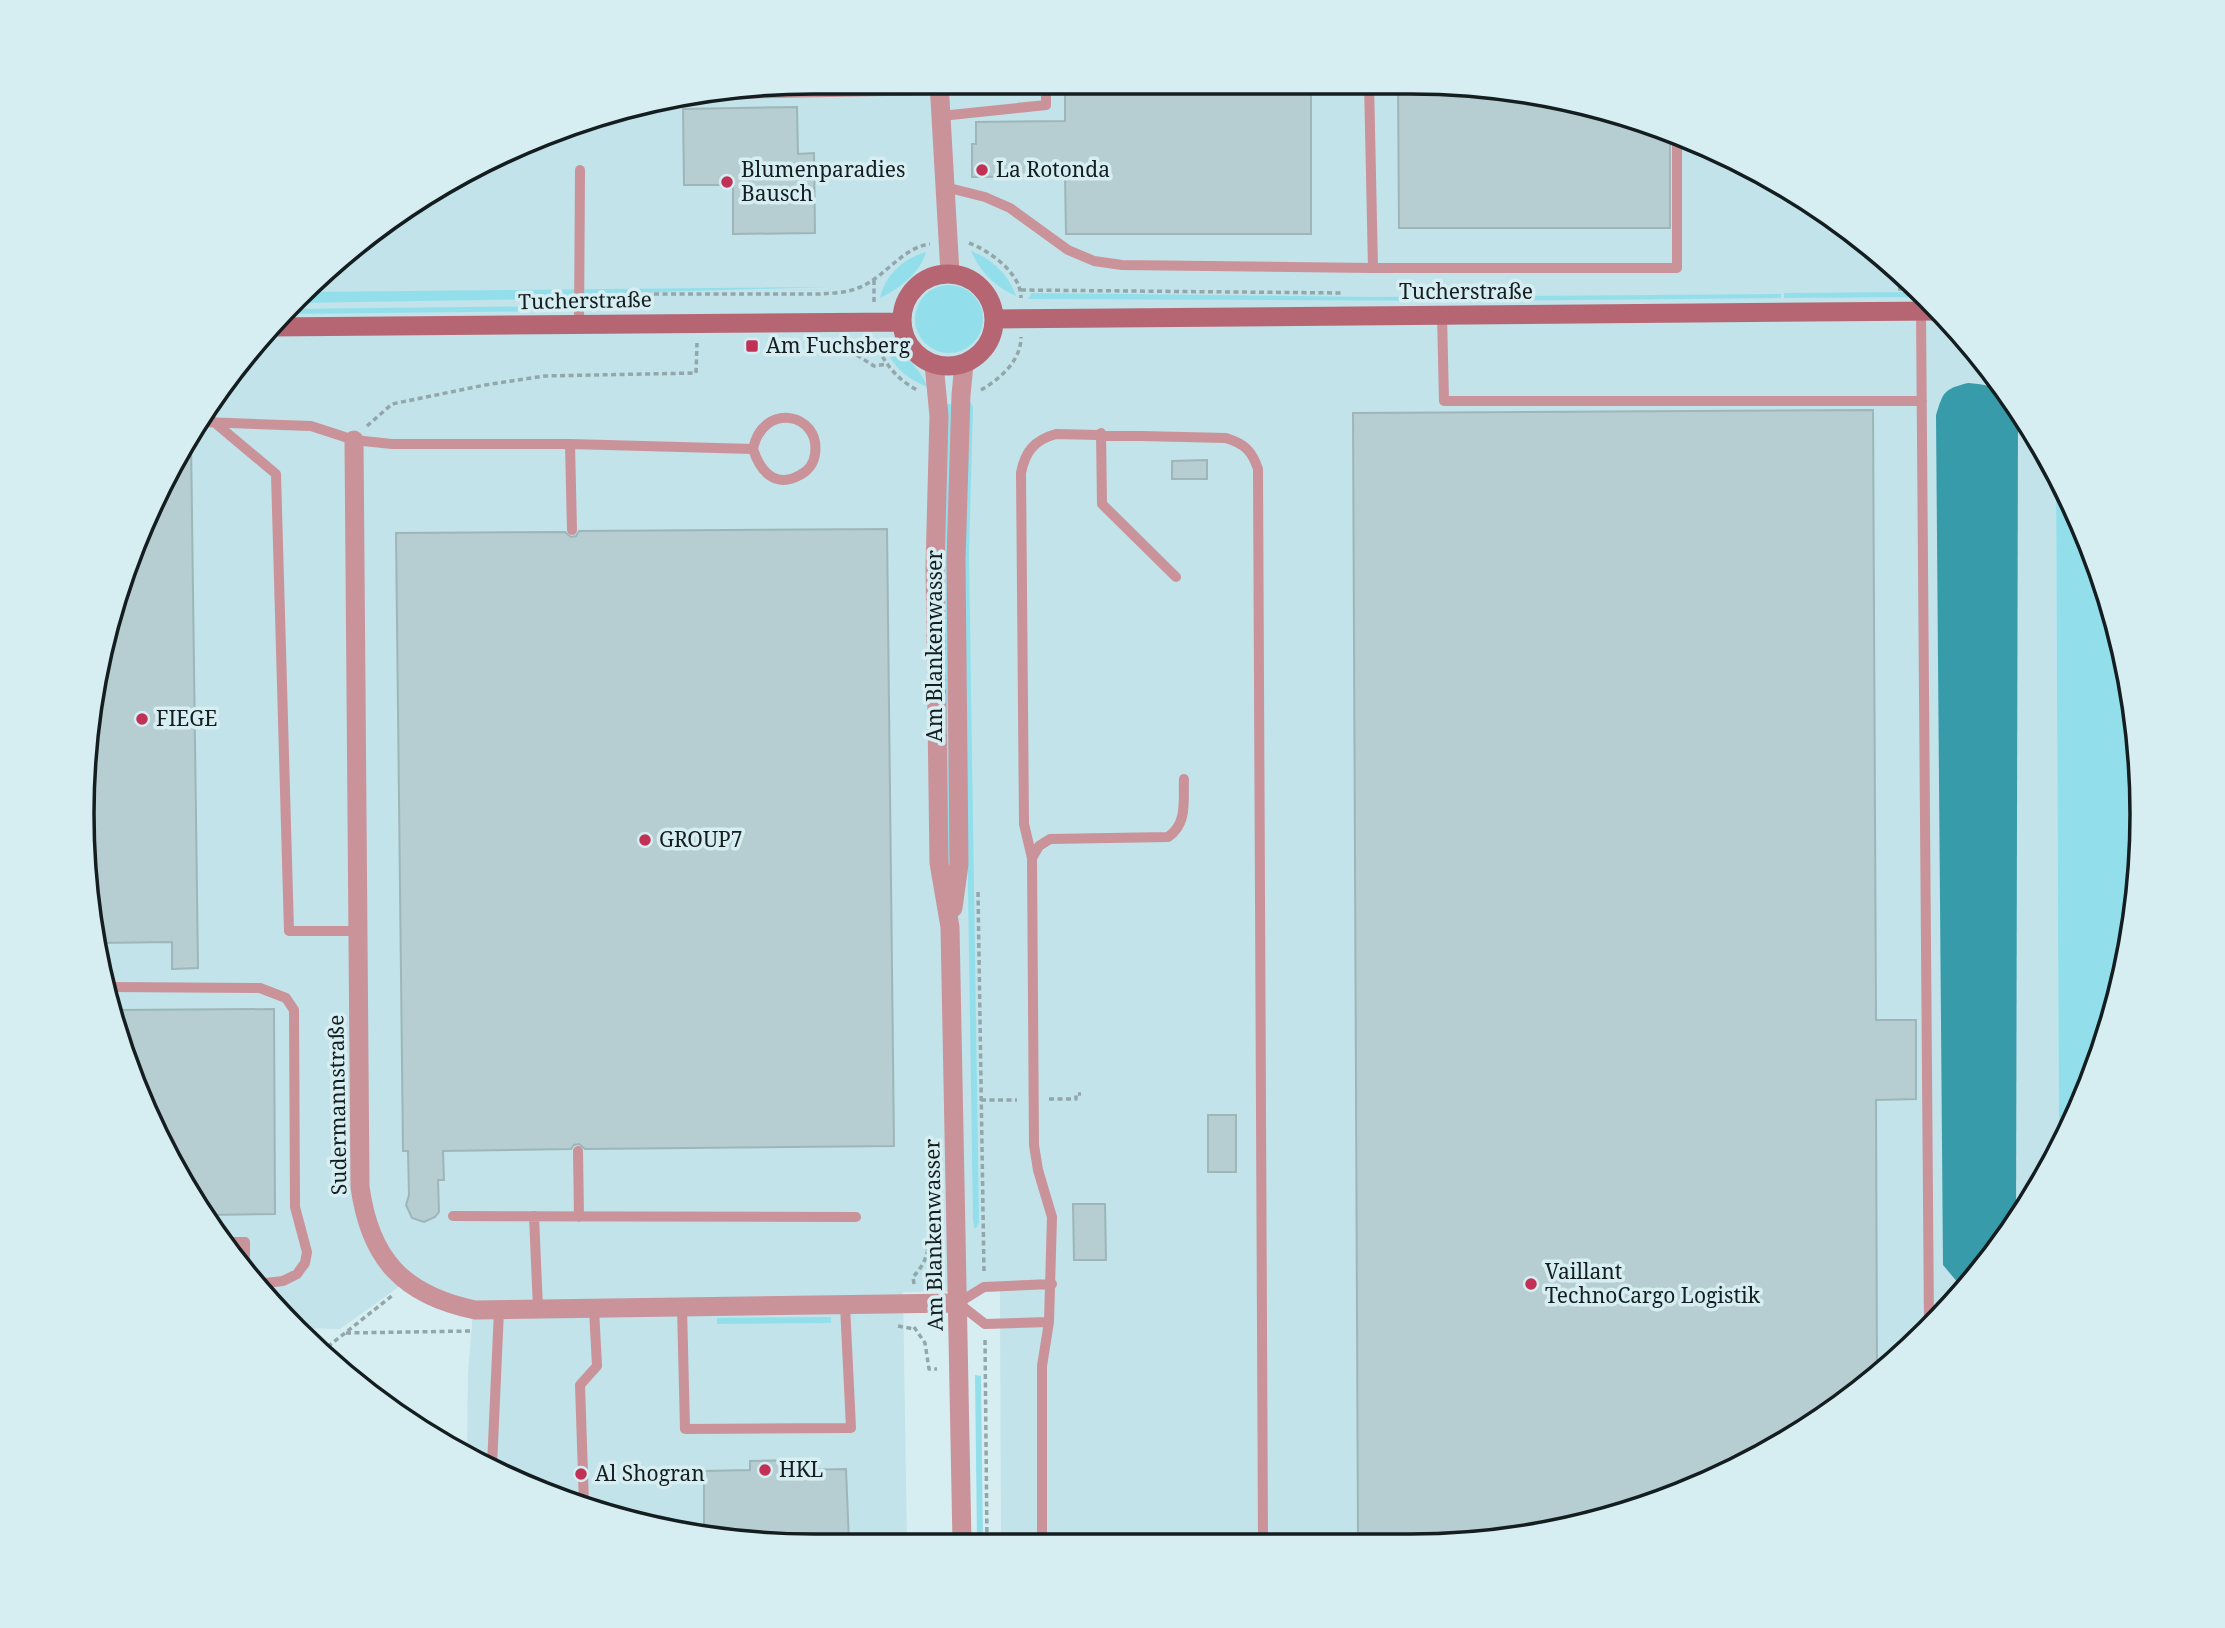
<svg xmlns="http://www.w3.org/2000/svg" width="2225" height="1628" viewBox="0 0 2225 1628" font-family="'Noto Serif',serif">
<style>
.built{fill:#c1e3e9}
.green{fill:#92dfeb}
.water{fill:#379ba9}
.building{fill:#b6cdd1;stroke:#9eb6b9;stroke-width:2}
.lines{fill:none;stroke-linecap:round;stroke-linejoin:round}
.path{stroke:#93a6a9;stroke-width:3.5;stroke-dasharray:5 3.5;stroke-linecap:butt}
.service{stroke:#ca9299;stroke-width:10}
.minor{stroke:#ca9299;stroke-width:19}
.tertiary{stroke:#ca9299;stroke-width:19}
.secondary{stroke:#b66673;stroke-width:19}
.poi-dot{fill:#c13156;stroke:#d6eef2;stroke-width:2.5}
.labels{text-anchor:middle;stroke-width:7;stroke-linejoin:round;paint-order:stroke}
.poi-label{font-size:21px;fill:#141d1f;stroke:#d6eef2;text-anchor:start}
.street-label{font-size:21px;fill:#141d1f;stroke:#d6eef2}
.rim{fill:none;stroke:#141d1f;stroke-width:3.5}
</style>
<rect width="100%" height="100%" fill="#d6eef2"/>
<!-- built -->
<path class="built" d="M814 82H1411L1600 107 1691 138 1817 205 1894 264 1991 368 2056 473 2059 1149 2045 1180 1961 1296 1857 1394 1691 1490 1507 1539 1001 1543 1000 1291 903 1292 907 1543 766 1544 624 1521 467 1456 468 1373 474 1300 460 1298 435 1289 414 1276 340 1329 298 1328 234 1260 138 1094 88 909 84 767 96 672 158 491 264 331 408 205 534 138 624 107Z"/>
<!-- green -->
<path class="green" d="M971 251C991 258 1010 276 1016 296 995 287 980 272 971 251Z
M926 252C921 272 898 290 880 298 885 275 904 258 926 252Z
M915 319a34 34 0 1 1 68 0a34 34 0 1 1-68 0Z
M824 287 627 293 599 298 297 303 308 292Z
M1920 292 1924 297 1784 298V293Z
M1032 293 1374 297 1781 294V298L1472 301 1028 299Z
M568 306 565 311 284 314 289 309Z
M883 342C901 349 920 369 928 387 905 378 891 365 883 342Z
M967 403H971L973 407 969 554 979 1223 976 1228H974L973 1219 963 553Z
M946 404H954L950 866 948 865 942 570Z
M2056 473 2067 490 2118 624 2141 766 2137 909 2104 1049 2059 1149Z
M831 1317V1323L717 1324V1318Z
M975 1375 981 1376 983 1543H977Z"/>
<!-- water -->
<path class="water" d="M1968 383C1997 385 2009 391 2018 419L2016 1220 1968 1287 1959 1284 1943 1265 1936 415C1943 392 1944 389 1968 383Z"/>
<!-- building -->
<path class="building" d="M1065 82H1311V234H1066L1065 176 972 177V144H976V122L1065 121Z
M1398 82 1600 107 1670 131V228H1399Z
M797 107 798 154 814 153 815 233 733 234V185H684L683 109Z
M1873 410 1876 1020H1916V1099L1876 1100 1877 1375 1857 1394 1691 1490 1507 1539 1358 1540 1353 413Z
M191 441 198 968 172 969V942L98 943 88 909 84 767 96 672 158 491Z
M1207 460V479H1172V461Z
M887 529 894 1146 585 1149 579 1144 574 1145 571 1149 443 1151 444 1180H438L439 1212 435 1217 424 1222 412 1218 406 1205 409 1195 408 1151H403L396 533 565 532 571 537 576 536 579 531Z
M274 1009 275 1214 208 1215 138 1094 116 1010Z
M1208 1115H1236V1172H1208Z
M1073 1204H1105L1106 1260H1074Z
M799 1460V1470L846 1469 849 1543 766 1544 704 1534V1471L750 1470V1461Z"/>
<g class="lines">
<!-- path -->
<path class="path" d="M969 243C990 251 1021 273 1021 298
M874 280V302
M1898 289 1917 288
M1021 290 1344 293
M595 301 649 294H820C832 293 846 293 858 288 885 278 901 248 930 244
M876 341C882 362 898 380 917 390
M834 344 844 347 874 366 887 364
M981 390C1000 379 1021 361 1021 337
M367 426 392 404 485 385 545 376 696 373 697 343
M978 892 984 1273
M1049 1099H1076V1094H1081
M981 1100H1017
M914 1284 913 1277C926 1263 929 1252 929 1233H935
M898 1326 914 1329
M914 1327 925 1343 929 1369H937
M346 1333 471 1331
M985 1340 987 1543
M321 1352 393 1295"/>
<!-- service -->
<path class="service" d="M1369 82 1373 268H1677V133
M725 94 939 90
M941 116 1046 105V82
M945 187 985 197 1010 208 1068 250 1094 261 1122 265 1373 268
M1921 311 1929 1327
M1442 315 1444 401H1922
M579 324 580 170
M203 422 311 426 354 440 392 444H570L753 449C763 401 821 413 815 454 814 463 808 471 800 475 775 489 760 471 753 449
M214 422 276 474 289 931H358
M1101 433 1102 504 1176 577
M570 444 572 530
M1032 858 1039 846 1050 839 1168 837C1188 824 1183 800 1184 779
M109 987 260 988 286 998 294 1010 295 1207 307 1252 305 1263 297 1274 283 1281 257 1284
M578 1151 579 1217
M453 1216 856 1217
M534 1216 538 1309
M223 1242H245V1271
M682 1307 685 1429 851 1428 845 1305
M1049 1322 985 1324 958 1303 984 1287 1052 1284
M492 1466 499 1310
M584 1504 580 1385 597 1366 594 1309
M1042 1542V1366L1049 1322 1052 1217 1038 1170 1034 1145 1032 858 1024 824 1021 473C1025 452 1034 440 1056 434L1226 438C1245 444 1252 451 1258 469L1263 1541"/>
<!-- minor -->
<path class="minor" d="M939 82 950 273
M354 440 360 1187C370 1259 403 1295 475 1310L958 1303"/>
<!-- tertiary -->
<path class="tertiary" d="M934 364 939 416 935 567 939 863 950 927 962 1543
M953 908 959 864 956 560 961 395 964 364"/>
<!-- secondary -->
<path class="secondary" d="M902 320a46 46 0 1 1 92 0a46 46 0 1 1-92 0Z
M995 319 1937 311
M269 327 901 322"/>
</g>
<!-- markers -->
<g class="poi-dot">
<circle cx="982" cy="170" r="7"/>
<circle cx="727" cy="182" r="7"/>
<rect x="745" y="339" width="14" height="14" rx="3.5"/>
<circle cx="142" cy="719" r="7"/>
<circle cx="645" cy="840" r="7"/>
<circle cx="1531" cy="1284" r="7"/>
<circle cx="765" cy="1470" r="7"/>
<circle cx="581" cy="1474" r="7"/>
</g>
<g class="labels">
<!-- poi labels -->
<g class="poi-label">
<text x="741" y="177">Blumenparadies<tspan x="741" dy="24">Bausch</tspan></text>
<text x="996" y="177">La Rotonda</text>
<text x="766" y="353">Am Fuchsberg</text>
<text x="156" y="726">FIEGE</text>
<text x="659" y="847">GROUP7</text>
<text x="1545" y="1279">Vaillant<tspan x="1545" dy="24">TechnoCargo Logistik</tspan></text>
<text x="779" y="1477">HKL</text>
<text x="595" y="1481">Al Shogran</text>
</g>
<!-- street labels -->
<g class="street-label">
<text x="1466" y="299">Tucherstraße</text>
<text transform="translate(585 301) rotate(-1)" y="7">Tucherstraße</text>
<text transform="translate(935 646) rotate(-90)" y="7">Am Blankenwasser</text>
<text transform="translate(338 1105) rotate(-91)" y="7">Sudermannstraße</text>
<text transform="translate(934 1235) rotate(-91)" y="7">Am Blankenwasser</text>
</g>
</g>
<!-- crop -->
<path d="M0 0H2225V1628H0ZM814 94H1410A720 720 0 0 1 2130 814V814A720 720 0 0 1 1410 1534H814A720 720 0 0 1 94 814V814A720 720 0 0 1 814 94Z" fill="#d6eef2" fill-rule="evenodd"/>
<path class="rim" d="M814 94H1410A720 720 0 0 1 2130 814V814A720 720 0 0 1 1410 1534H814A720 720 0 0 1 94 814V814A720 720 0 0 1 814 94Z"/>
</svg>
